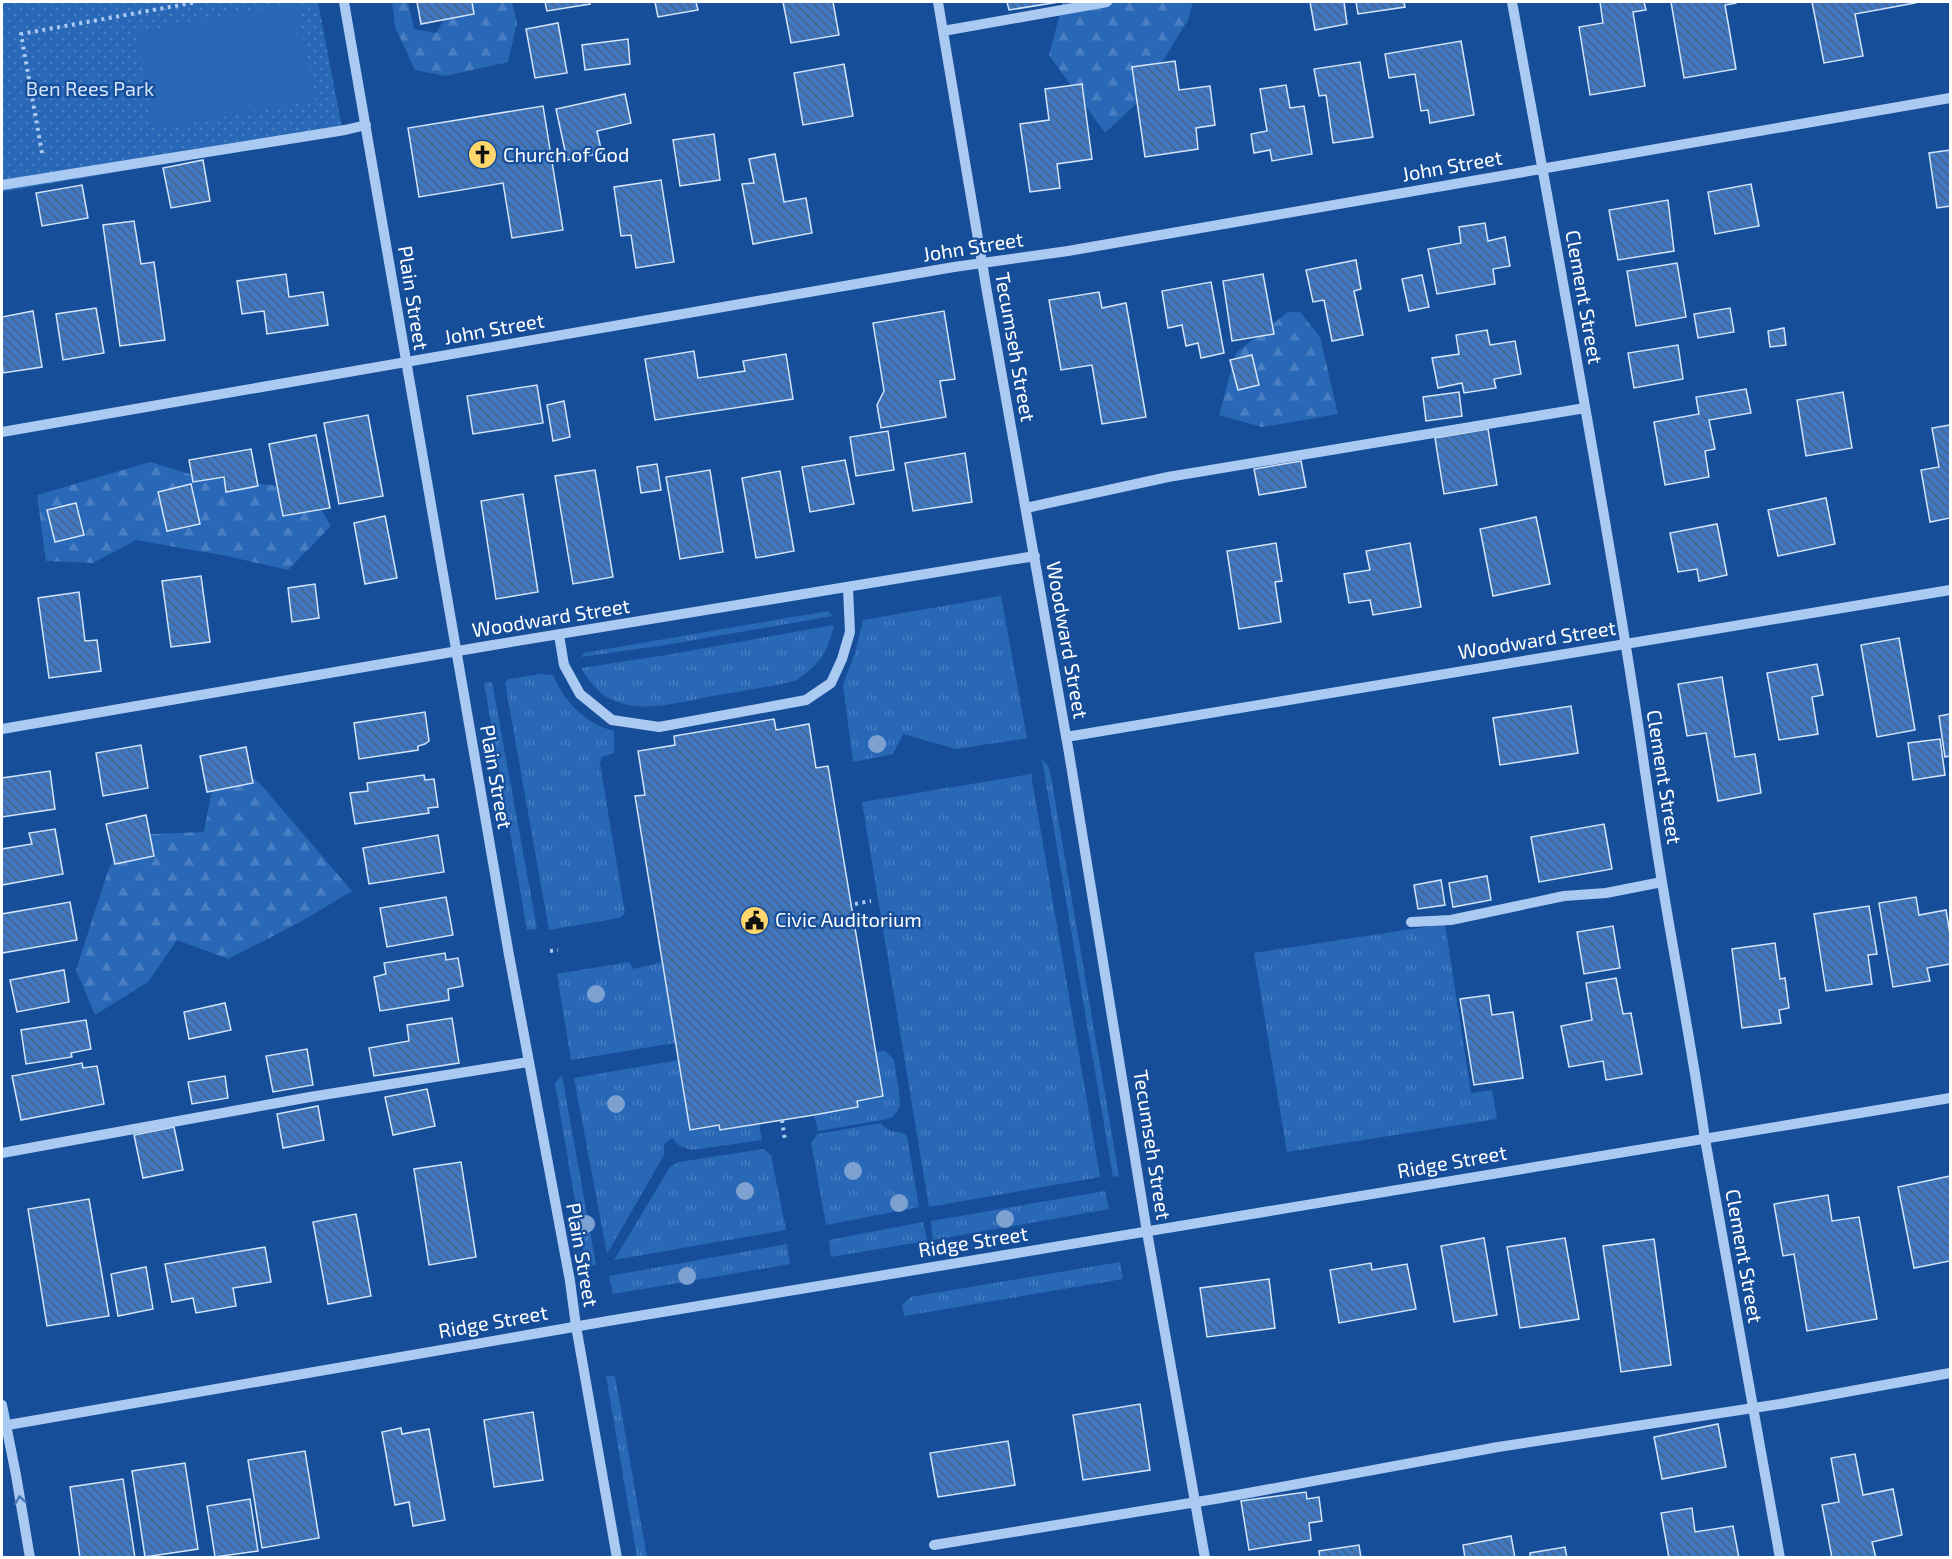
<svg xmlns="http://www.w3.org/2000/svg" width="1952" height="1559" viewBox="0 0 1952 1559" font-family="'Exo 2',sans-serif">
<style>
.grass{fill:url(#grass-tufts)}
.forest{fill:url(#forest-firs)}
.park{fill:url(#park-dots)}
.pitch{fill:#2967b7}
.building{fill:url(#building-back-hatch);stroke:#d2e5fc;stroke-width:1.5}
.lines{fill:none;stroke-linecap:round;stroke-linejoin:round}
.path{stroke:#abcaf2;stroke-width:4;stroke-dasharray:3 4.5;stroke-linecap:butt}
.minor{stroke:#abcaf2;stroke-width:10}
.tree{fill:#7da1d0}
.oneway{stroke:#4a79b9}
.labels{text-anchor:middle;stroke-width:4.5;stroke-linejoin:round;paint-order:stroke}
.park-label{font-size:20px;fill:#d2e5fc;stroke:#164e9a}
.poi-label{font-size:20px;fill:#fff;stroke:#164e9a;text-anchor:start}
.street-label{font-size:20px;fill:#fff;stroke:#164e9a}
</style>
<defs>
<pattern id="grass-tufts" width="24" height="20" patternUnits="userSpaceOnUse" patternTransform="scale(1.5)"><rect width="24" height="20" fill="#2967b7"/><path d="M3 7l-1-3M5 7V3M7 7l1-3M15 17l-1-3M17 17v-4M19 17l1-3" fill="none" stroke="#497ec2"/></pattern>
<pattern id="forest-firs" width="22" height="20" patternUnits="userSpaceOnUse" patternTransform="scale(1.5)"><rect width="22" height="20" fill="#2967b7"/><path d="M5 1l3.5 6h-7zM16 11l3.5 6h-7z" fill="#497ec2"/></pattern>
<pattern id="park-dots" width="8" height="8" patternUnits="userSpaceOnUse" patternTransform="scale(1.5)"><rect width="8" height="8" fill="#2967b7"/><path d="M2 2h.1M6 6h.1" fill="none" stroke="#497ec2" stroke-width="1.8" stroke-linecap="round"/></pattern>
<pattern id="building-back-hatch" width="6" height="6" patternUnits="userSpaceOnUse" patternTransform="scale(1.5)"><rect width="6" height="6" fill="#3f77c1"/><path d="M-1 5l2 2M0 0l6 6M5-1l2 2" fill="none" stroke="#466286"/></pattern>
</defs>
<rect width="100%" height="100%" fill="#164e9a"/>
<!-- grass -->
<path class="grass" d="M1001 596 1027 738 956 749 903 734 893 754 853 762 843 685 855 653 863 620Z
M828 611 833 616 659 646 581 657 584 653 589 652Z
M834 625C827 654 820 664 795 681 768 687 741 691 713 696 685 701 650 712 621 703 602 698 591 684 581 668L666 655Z
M541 674 553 675C565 702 584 723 614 731V753L602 757 600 764 625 913 619 918 549 930 505 683 508 679Z
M492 682 537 929 527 930 484 683Z
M1042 759 1049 767 1051 777 1119 1176 1113 1177Z
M1031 774 1100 1177 929 1207 862 802Z
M1445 924 1471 1093 1492 1090 1497 1119 1287 1152 1254 953Z
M629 962 633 969 663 962 675 1043 571 1060 557 974Z
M885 1051 894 1060 899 1092 900 1106 894 1116 888 1119 818 1131 814 1115 857 1101 882 1096 875 1052Z
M679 1060 719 1125 759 1123 762 1140 692 1150 680 1146 672 1138 664 1144V1155L607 1254 574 1078Z
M562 1075 596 1265 586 1266 555 1083Z
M881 1123C891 1136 899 1129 907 1136L919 1207 826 1225 811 1142 818 1134Z
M763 1149 771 1155 786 1230 614 1260 670 1167 679 1162Z
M1105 1191 1109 1209 933 1240 931 1221Z
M923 1222 927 1241 831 1257 829 1240Z
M787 1244 790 1264 613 1294 609 1276Z
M1120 1262 1123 1279 904 1316 902 1305 911 1297Z
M606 1376H615L647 1557H637Z"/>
<!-- forest -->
<path class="forest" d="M392 2H408L414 29 436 33 455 2H512L517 23 508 62 445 76 415 70 395 27Z
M1063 2H1193L1188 20 1137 103 1105 133 1049 55Z
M1288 312H1300L1320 337 1338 414 1262 427 1219 415 1236 353Z
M150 462 193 475 309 490 331 526 288 570 227 556 136 540 93 563 46 561 37 495Z
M218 757 258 781 352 891 302 921 228 959 177 940 148 982 95 1015 76 970 107 874 124 835 204 832Z"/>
<!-- park -->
<path class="park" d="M2 2H318L343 133 2 192Z"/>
<!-- pitch -->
<path class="pitch" d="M296 2 315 100 155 130 136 33Z"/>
<!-- building -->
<path class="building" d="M417 2H472L474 14 421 24Z
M545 2H590V4L547 11Z
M655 2H696L698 10 658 17Z
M783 2H833L839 35 791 43Z
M1007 2H1059L1009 10Z
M1310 2H1344L1347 24 1315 30Z
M1356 2H1404L1405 7 1358 14Z
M1600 2H1644L1646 10 1633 12 1645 86 1590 95 1579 27 1603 23Z
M1671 2H1736V3L1725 5 1736 69 1684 78Z
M1812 2H1914L1915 3 1855 14 1863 56 1824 63Z
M558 23 567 73 535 78 526 29Z
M628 39 630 64 585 70 582 45Z
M1461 41 1474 115 1430 123 1428 110 1421 111 1415 74 1389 78 1385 54Z
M1175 61 1179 90 1210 86 1215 125 1196 128 1198 149 1145 157 1132 67Z
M1360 62 1373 137 1333 143 1326 95 1319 96 1314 69Z
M844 64 853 116 803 125 794 73Z
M1082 84 1092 159 1057 164 1060 188 1030 192 1020 124 1049 120 1045 89Z
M1286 85 1290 108 1304 106 1312 154 1272 161 1270 150 1254 153 1251 134 1267 131 1260 89Z
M625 94 631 123 597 131 602 153 567 160 556 109Z
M543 106 563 230 512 238 503 183 419 197 408 128Z
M714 134 720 180 680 186 673 140Z
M1950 150V206L1937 208 1929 153Z
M775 154 784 202 806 198 812 233 753 244 742 184 754 183 749 159Z
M203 160 210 201 171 208 163 168Z
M661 180 674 262 636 268 631 235 621 236 614 187Z
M1751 184 1759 226 1715 234 1708 192Z
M82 185 88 218 42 226 36 193Z
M1668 200 1674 251 1618 260 1609 210Z
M134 221 141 264 154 262 165 340 120 346 103 225Z
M1485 223 1488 241 1505 237 1510 266 1493 269 1495 284 1437 294 1428 249 1461 243 1459 227Z
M1356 260 1361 289 1354 291 1363 335 1332 341 1324 300 1313 302 1306 270Z
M1677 263 1686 317 1636 326 1627 271Z
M286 274 289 297 323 292 328 325 267 334 264 311 242 314 237 281Z
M1263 274 1274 334 1232 341 1223 281Z
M1422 275 1429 307 1409 311 1402 279Z
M1211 282 1224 353 1201 358 1198 343 1186 346 1182 325 1168 328 1162 291Z
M1099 292 1102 308 1126 303 1146 417 1102 424 1092 365 1061 370 1049 300Z
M96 308 104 353 63 360 56 314Z
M1730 308 1734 332 1698 338 1694 314Z
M33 311 42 367 3 373 2 361V317Z
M944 311 955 379 940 381 946 417 881 428 877 405 884 391 873 323Z
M1784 328 1786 345 1770 347 1768 331Z
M1487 330 1490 345 1515 341 1521 374 1494 379 1496 388 1464 393 1462 383 1438 388 1432 358 1459 354 1456 335Z
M1678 345 1683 379 1634 388 1628 353Z
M694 351 698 378 745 371 743 361 786 354 793 399 655 420 645 359Z
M1252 355 1259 385 1238 390 1230 360Z
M537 385 543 423 473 434 467 396Z
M1746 389 1751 413 1709 420 1715 449 1705 451 1709 477 1665 485 1654 422 1699 414 1696 397Z
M1459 392 1462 416 1426 421 1423 397Z
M1843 392 1852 448 1806 456 1797 400Z
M564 401 570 437 553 441 547 405Z
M368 415 383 496 339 504 324 423Z
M1950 425V518L1930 522 1921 470 1939 467 1932 428Z
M1488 429 1497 485 1444 494 1435 438Z
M888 431 894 470 856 476 850 437Z
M316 435 330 508 283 516 269 444Z
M251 449 258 486 226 492 224 477 193 482 189 460Z
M965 453 972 502 913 511 905 463Z
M845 460 854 504 810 512 802 467Z
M1301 461 1306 487 1259 495 1254 469Z
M657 464 661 490 641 493 637 467Z
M595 470 613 577 573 584 555 476Z
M710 470 723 552 680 559 666 477Z
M780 471 794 551 756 558 742 478Z
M191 484 200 524 167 531 158 492Z
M523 494 538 592 496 599 481 501Z
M1826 498 1835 544 1778 556 1768 510Z
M76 503 84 535 55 542 47 510Z
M385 516 397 578 365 584 354 523Z
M1536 517 1550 584 1493 596 1480 529Z
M1717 524 1727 575 1699 581 1697 569 1678 572 1670 533Z
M1276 543 1282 581 1275 582 1281 622 1239 629 1227 551Z
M1410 543 1421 607 1373 615 1370 600 1349 603 1344 574 1370 570 1366 551Z
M201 576 210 642 171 647 162 581Z
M315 584 319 618 292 622 288 588Z
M79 592 85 641 97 640 101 671 49 678 38 598Z
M1899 638 1915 730 1877 737 1861 645Z
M1817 664 1823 695 1812 697 1818 734 1779 740 1767 673Z
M1722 677 1735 757 1755 754 1761 793 1718 801 1706 733 1687 736 1678 684Z
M1571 706 1578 753 1500 765 1493 718Z
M425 712 429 741 425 744 418 746V750L359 759 354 723Z
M1950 714V756L1945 757 1939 716Z
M774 719 776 730 809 724 816 768 828 766 883 1096 857 1101 858 1107 814 1115 720 1130 719 1125 690 1130 635 796 645 795 638 751 675 745 674 736Z
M1940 739 1945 775 1913 780 1908 743Z
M141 745 148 788 103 796 96 753Z
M246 747 253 783 207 792 200 756Z
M50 771 55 809 2 817V778Z
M424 775 425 780 434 779 438 807 428 808 429 813 355 824 350 793 368 791 367 783Z
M146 815 154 856 115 864 106 824Z
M1604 824 1612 869 1539 882 1531 837Z
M55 829 63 874 2 885V849L32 844 29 833Z
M438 835 444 872 369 884 363 848Z
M1487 876 1491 900 1453 907 1449 883Z
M1441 880 1445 905 1418 909 1414 885Z
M446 897 453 935 387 947 380 908Z
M1916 897 1919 915 1946 910 1950 934V964L1927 968 1930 981 1893 987 1879 903Z
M70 902 77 940 2 953V914Z
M1869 906 1877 954 1868 955 1872 984 1826 991 1814 914Z
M1613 926 1620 968 1584 974 1577 932Z
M1775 943 1780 979 1785 978 1789 1008 1779 1010 1781 1023 1742 1028 1732 949Z
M445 953 446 960 458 958 463 986 448 989 449 1000 380 1011 374 977 386 974 384 963Z
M64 970 69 1002 17 1012 10 980Z
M1616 978 1623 1014 1631 1013 1642 1074 1606 1080 1603 1061 1569 1067 1561 1026 1592 1020 1586 983Z
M1489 995 1492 1015 1513 1012 1523 1078 1474 1085 1460 999Z
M225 1003 231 1030 189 1039 184 1012Z
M452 1018 459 1063 374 1076 369 1048 409 1041 407 1025Z
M86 1020 91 1049 71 1053 72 1057 26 1064 21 1030Z
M307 1049 313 1085 273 1092 266 1056Z
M82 1063 83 1068 97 1066 104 1104 21 1120 12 1076Z
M225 1076 228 1098 192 1104 188 1082Z
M427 1089 435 1126 393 1135 385 1097Z
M318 1106 324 1140 283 1148 277 1114Z
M174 1127 183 1170 143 1178 134 1135Z
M461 1162 476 1257 429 1265 414 1169Z
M1950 1176V1261L1914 1268 1898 1187Z
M1828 1195 1832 1221 1859 1217 1877 1319 1807 1331 1794 1254 1783 1256 1774 1204Z
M89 1199 109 1316 47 1326 28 1209Z
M356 1214 371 1296 328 1304 313 1222Z
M1484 1238 1497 1315 1454 1322 1441 1246Z
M1565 1238 1579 1319 1520 1328 1507 1247Z
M1654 1239 1671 1365 1621 1372 1603 1246Z
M265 1247 271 1282 233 1288 236 1306 196 1313 193 1298 172 1302 165 1264Z
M1371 1263 1372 1270 1407 1264 1416 1309 1339 1323 1330 1270Z
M146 1267 153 1309 118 1316 111 1274Z
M1269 1279 1275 1328 1207 1337 1200 1288Z
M1140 1404 1150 1470 1083 1480 1073 1415Z
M533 1412 543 1480 494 1487 484 1420Z
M1718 1424 1726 1467 1662 1479 1654 1437Z
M401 1428 402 1434 429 1429 445 1520 413 1526 409 1502 395 1505 382 1432Z
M1008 1441 1015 1485 938 1497 930 1453Z
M305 1451 319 1538 262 1548 248 1460Z
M1855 1454 1863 1495 1893 1489 1902 1535 1872 1542 1876 1558H1832L1822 1505 1839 1502 1831 1458Z
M185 1463 198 1549 145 1557 132 1471Z
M123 1479 135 1558H80L70 1487Z
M1306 1492 1307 1499 1319 1497 1322 1521 1309 1523 1311 1540 1249 1550 1241 1501Z
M250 1499 258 1551 215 1557 207 1506Z
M1692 1508 1695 1532 1733 1526 1739 1558H1669L1661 1513Z
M1511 1536 1515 1558H1465L1463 1545Z
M1359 1545 1361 1558H1320L1319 1551Z
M1565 1547 1567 1558H1530V1553Z"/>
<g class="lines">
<!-- path -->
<path class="path" d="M42 153 21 34 197 2
M855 904 871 901
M550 951 558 950
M782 1120 785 1141"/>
<!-- minor -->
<path class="minor" d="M344 2 509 955 570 1281 576 1326 617 1558
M938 2 987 292 1069 753 1147 1232 1205 1558
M1512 2C1551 216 1591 431 1626 647 1639 725 1649 804 1662 882 1676 968 1693 1053 1705 1139L1780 1558
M943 31 1107 2
M2 185 345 130 366 125
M2 432 954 267 1068 251 1950 98
M1026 508 1168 477 1585 408
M559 635 564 665 580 694 612 720 659 727 806 700 831 683 842 659 850 632 848 588
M2 729 493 645 1035 556
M1066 737 1950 590
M1411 922 1451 920 1564 896 1606 893 1662 882
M2 1153 310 1097 528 1062
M2 1405 16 1475 30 1558
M2 1426 608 1321 1950 1098
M934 1545 1221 1498 1498 1447 1780 1404 1950 1373"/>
</g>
<!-- trees -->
<g class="tree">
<circle cx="877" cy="744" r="9"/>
<circle cx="596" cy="994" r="9"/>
<circle cx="616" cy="1104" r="9"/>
<circle cx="853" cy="1171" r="9"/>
<circle cx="745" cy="1191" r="9"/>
<circle cx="899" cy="1203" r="9"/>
<circle cx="1005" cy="1219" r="9"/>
<circle cx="586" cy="1224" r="9"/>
<circle cx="687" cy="1276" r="9"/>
</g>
<!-- one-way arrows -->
<defs><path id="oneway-chevron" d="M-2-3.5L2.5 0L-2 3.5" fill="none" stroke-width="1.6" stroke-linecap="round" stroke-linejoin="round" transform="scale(1.5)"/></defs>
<use class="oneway" href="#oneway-chevron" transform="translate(20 1500) rotate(-99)"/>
<!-- icons -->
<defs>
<symbol id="church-disc" viewBox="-11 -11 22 22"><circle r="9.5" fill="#ffd76c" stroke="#164e9a"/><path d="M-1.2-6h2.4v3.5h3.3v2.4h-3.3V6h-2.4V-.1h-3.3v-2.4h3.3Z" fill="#111"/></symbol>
<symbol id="civic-disc" viewBox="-11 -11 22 22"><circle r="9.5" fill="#ffd76c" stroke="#164e9a"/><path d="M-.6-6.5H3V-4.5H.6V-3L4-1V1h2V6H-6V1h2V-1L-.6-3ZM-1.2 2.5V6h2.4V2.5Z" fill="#111"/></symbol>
</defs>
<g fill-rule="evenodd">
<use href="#church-disc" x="466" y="138" width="33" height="33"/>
<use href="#civic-disc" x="738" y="904" width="33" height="33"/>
</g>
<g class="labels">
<!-- park labels -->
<g class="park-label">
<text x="90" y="96">Ben Rees Park</text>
</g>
<!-- poi labels -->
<g class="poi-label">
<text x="503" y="162">Church of God</text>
<text x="775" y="927">Civic Auditorium</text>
</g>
<!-- street labels -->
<g class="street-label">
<text transform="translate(1452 166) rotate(-10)" y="7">John Street</text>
<text transform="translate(973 247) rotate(-9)" y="7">John Street</text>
<text transform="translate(1584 297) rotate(80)" y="7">Clement Street</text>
<text transform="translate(413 298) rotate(81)" y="7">Plain Street</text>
<text transform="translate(494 329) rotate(-10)" y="7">John Street</text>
<text transform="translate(1015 347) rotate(80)" y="7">Tecumseh Street</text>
<text transform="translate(551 618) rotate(-9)" y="7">Woodward Street</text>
<text transform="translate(1067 640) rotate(80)" y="7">Woodward Street</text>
<text transform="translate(1537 640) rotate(-9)" y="7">Woodward Street</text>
<text transform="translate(496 777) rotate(80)" y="7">Plain Street</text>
<text transform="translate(1664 777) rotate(81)" y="7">Clement Street</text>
<text transform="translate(1152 1145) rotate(81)" y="7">Tecumseh Street</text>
<text transform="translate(1452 1162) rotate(-10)" y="7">Ridge Street</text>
<text transform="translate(973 1242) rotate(-9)" y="7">Ridge Street</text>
<text transform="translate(582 1255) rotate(80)" y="7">Plain Street</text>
<text transform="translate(1744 1256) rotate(80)" y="7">Clement Street</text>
<text transform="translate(493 1322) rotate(-10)" y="7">Ridge Street</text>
</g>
</g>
<!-- border -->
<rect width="1952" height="1559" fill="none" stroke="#ffffff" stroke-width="6"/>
</svg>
